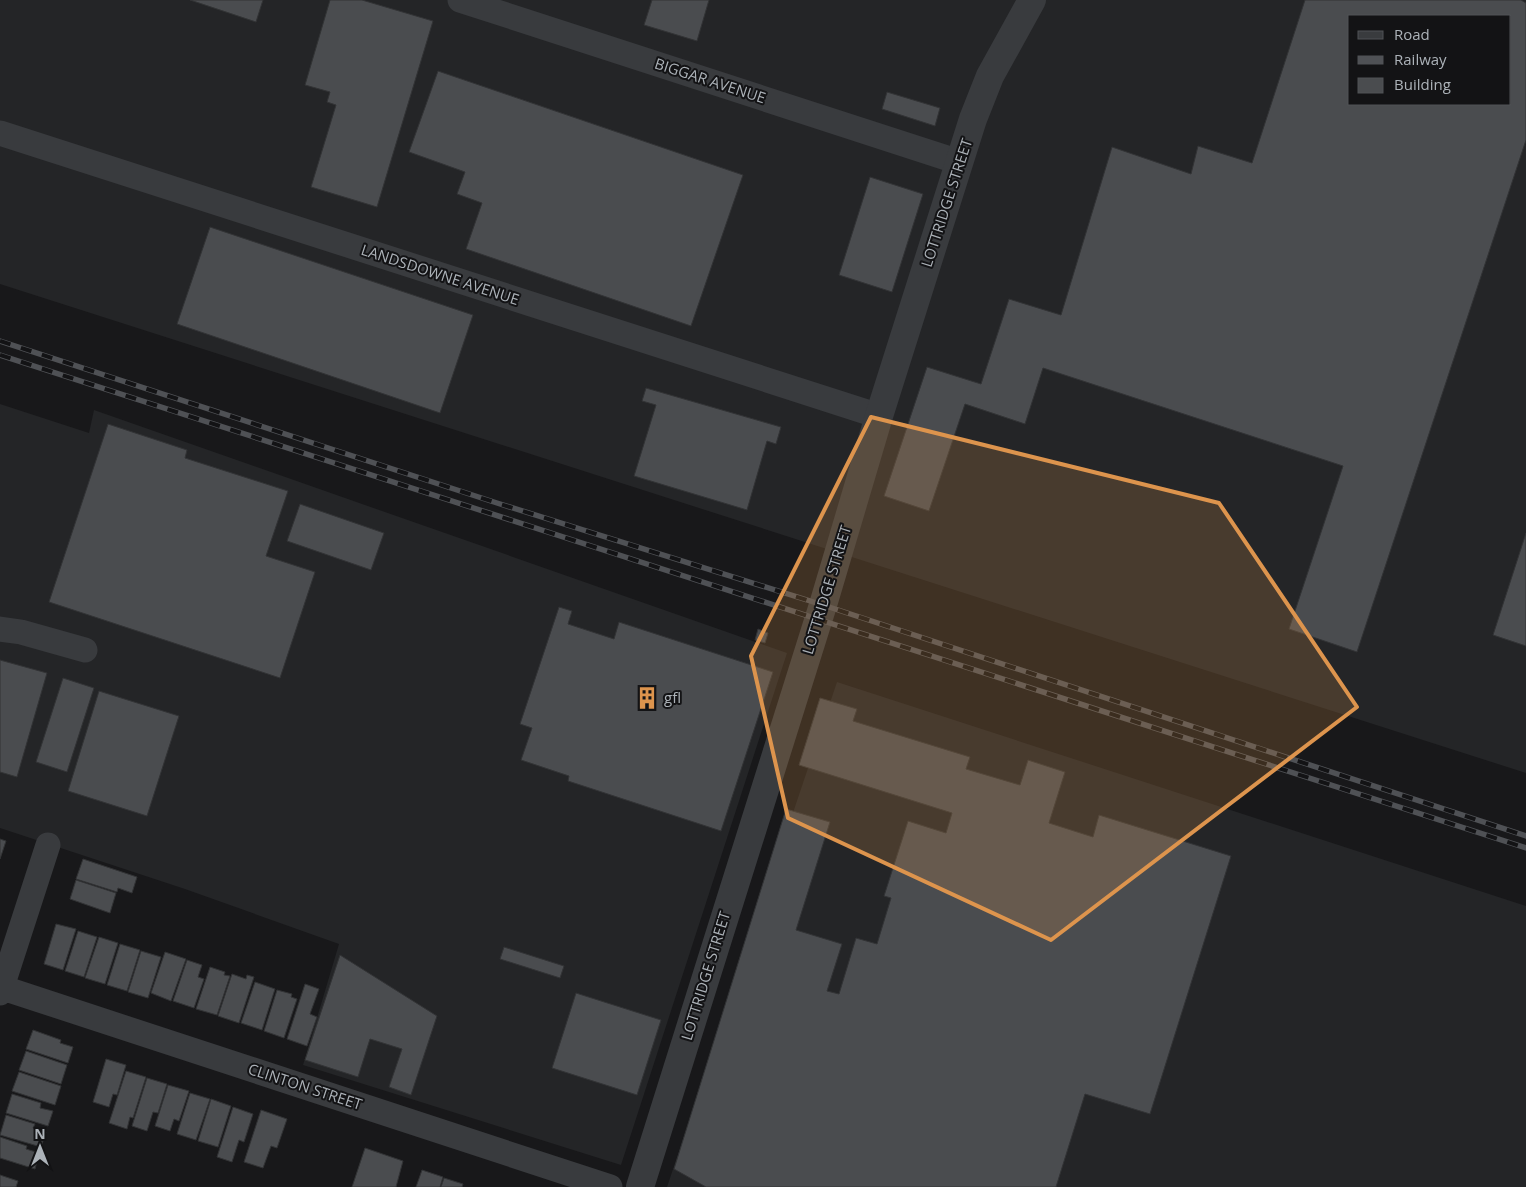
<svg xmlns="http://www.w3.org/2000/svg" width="1526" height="1187" viewBox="0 0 1526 1187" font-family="'Open Sans',sans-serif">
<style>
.built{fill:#242527;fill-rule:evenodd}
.building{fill:#4a4c4f;stroke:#323335;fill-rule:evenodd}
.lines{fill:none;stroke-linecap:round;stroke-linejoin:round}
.minor{stroke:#393b3e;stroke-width:25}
.tertiary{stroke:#393b3e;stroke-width:28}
.rail-casing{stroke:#4f5155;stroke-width:5.5}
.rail{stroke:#131315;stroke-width:4;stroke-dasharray:11;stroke-linecap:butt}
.marked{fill:#dd944d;fill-opacity:0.2;stroke:#dd944d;stroke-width:4;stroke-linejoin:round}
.labels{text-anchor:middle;stroke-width:4;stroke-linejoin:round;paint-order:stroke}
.street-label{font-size:15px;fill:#acb2b8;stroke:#131315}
.poi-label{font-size:15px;fill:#acb2b8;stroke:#131315;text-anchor:start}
</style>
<rect width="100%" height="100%" fill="#18181a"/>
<!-- built -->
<path class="built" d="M0 0H1526V773L0 284ZM1350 16H1510V104H1350Z
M0 404 89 433 94 410 787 653 621 1165 303 1065 339 944 185 889 0 828Z
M837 682 1526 906V1187H667Z"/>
<!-- building -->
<path class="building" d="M190 0H263L256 22Z
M330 0H362L433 21 377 207 311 187 336 105 327 102 330 92 305 85Z
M652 0H709L697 41 644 25Z
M1305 0H1521L1526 3V140L1357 652 1289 629 1343 466 1043 368 1025 424 965 404 929 511 884 496 927 367 981 384 1009 299 1061 315 1112 147 1191 174 1198 146 1252 163ZM1350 16H1510V104H1350Z
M438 71 743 175 691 326 466 249 482 203 457 194 465 172 409 152Z
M887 92 940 108 935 126 882 109Z
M870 177 923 194 892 292 839 275Z
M210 227 473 315 440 413 177 324Z
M646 388 781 427 776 444 767 441 747 510 634 476 656 405 642 401Z
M108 424 187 450 185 458 288 491 266 556 315 572 280 678 49 602Z
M300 504 384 533 371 570 287 541Z
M1526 533V646L1493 635Z
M559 607 572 611 568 624 614 639 619 622 773 672 721 831 568 781 569 776 521 760 532 728 520 724Z
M758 629 768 633 765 643 755 640Z
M0 660 47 673 17 777 0 772Z
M63 678 94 688 67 772 36 762Z
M99 691 179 716 147 816 68 791Z
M820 698 857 709 853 721 970 757 966 769 1020 785 1028 760 1065 772 1049 823 1093 837 1099 815 1231 856 1150 1114 1085 1094 1056 1187H706L674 1169 786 809 830 822 796 930 842 944 827 991 839 994 856 938 877 944 891 898 884 896 908 821 946 833 952 813 799 765Z
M0 839 6 841 0 859Z
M83 859 137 877 132 893 118 888 117 892 76 879Z
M76 880 116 893 110 913 70 899Z
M56 924 76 929 63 970 44 964Z
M78 931 97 937 84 977 65 971Z
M99 937 118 943 105 984 85 978Z
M120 944 140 950 127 991 107 985Z
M504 947 564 966 560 978 500 959Z
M141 951 161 957 148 998 128 992Z
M165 952 186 959 171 1001 151 993Z
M340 955 437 1016 411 1095 389 1087 402 1049 370 1039 358 1077 305 1060Z
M187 960 202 965 198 977 204 979 194 1008 173 1001Z
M210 967 225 972 224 975 230 976 217 1015 196 1009Z
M232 974 246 979 247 975 254 977 239 1023 218 1016Z
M255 982 275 989 262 1030 241 1023Z
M305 984 319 989 310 1014 317 1017 307 1046 287 1039Z
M277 990 292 994 291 997 297 999 284 1038 264 1031Z
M576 993 661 1020 637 1095 552 1068Z
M33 1030 61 1040 60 1043 73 1047 68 1063 26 1049Z
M26 1051 67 1065 61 1084 19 1070Z
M106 1059 126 1065 117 1095 113 1094 109 1107 93 1102Z
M126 1071 146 1077 133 1118 130 1117 127 1129 109 1123Z
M19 1072 61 1086 55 1105 12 1091Z
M147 1078 167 1084 158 1113 153 1112 147 1131 132 1126Z
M168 1085 189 1091 179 1121 174 1119 170 1131 155 1126Z
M190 1093 210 1099 196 1140 177 1134Z
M12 1094 41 1103 40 1108 53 1111 48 1126 6 1113Z
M211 1099 231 1106 218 1147 198 1141Z
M233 1107 253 1114 244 1142 239 1140 232 1162 217 1157Z
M261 1110 287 1119 277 1148 271 1146 263 1168 244 1162Z
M6 1115 35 1124 33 1128 46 1132 41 1147 0 1135Z
M0 1137 27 1146 26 1149 39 1153 35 1169 0 1158Z
M365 1148 403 1161 396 1187H352Z
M422 1170 443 1177 440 1187H416Z
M0 1175 18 1181 16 1187H0Z
M444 1178 463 1184 462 1187H441Z"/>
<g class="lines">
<!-- minor -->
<path class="minor" d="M460 0 959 162
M0 133 879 416
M0 629 21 632 85 650
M0 987 610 1187
M0 993 48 845"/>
<!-- tertiary -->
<path class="tertiary" d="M640 1187 823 605 879 416 973 119 990 76 1032 0"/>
<defs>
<path id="rail" d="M0 341 497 503 823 605 1526 836
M0 355 1526 848"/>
</defs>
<!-- rail casing -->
<use href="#rail" class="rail-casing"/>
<!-- rail -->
<use href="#rail" class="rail"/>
</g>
<!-- marked area -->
<path class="marked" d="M871 417 1219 503 1357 707 1051 940 788 818 751 656Z"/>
<!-- icons -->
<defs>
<symbol id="building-bare" viewBox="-9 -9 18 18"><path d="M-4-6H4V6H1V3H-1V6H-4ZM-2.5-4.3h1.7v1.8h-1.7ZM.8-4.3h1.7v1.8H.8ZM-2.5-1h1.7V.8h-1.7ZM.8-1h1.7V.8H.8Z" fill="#dd944d" stroke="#131315" stroke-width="2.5" paint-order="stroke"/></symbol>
</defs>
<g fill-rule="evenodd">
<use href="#building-bare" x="631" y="682" width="32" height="32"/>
</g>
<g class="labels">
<!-- street labels -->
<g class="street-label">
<text transform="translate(710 81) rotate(18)" y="5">BIGGAR AVENUE</text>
<text transform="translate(947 203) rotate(-72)" y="5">LOTTRIDGE STREET</text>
<text transform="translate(440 275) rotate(18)" y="5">LANDSDOWNE AVENUE</text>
<text transform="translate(827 590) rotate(-73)" y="5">LOTTRIDGE STREET</text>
<text transform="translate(706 976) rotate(-73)" y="5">LOTTRIDGE STREET</text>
<text transform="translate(305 1087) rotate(18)" y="5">CLINTON STREET</text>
</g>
<!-- poi labels -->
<g class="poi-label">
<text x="664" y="703">gfl</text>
</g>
</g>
<!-- legend -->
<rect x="1348" y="15" width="162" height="90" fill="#131315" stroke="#505356"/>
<rect x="1358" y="31" width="25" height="8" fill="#393b3e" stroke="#505356"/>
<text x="1394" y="40" font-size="15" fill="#acb2b8">Road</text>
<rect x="1358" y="56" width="25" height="8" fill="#4f5155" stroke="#505356"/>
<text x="1394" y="65" font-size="15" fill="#acb2b8">Railway</text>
<rect x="1358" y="78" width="25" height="15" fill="#4a4c4f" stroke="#505356"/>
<text x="1394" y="90" font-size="15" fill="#acb2b8">Building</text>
<!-- north arrow -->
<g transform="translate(40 1147)" stroke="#131315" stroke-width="4" paint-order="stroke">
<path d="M0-4L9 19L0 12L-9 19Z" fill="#acb2b8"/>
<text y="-8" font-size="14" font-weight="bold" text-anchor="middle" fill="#acb2b8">N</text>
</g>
</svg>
